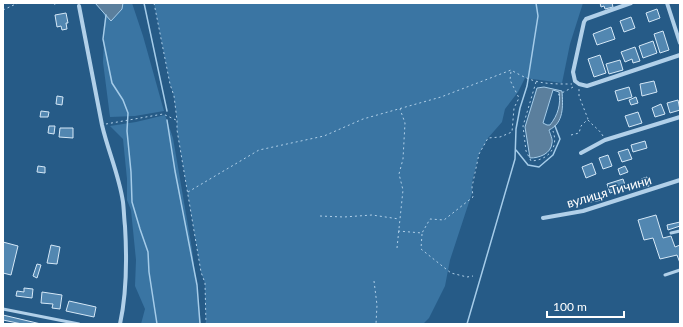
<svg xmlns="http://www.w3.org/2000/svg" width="683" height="327" viewBox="0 0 683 327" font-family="Lato,sans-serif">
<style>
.green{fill:#3a75a3}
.water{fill:#5b7f9d;stroke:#a5cce9;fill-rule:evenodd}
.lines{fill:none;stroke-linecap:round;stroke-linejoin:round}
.stream{stroke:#a5cce9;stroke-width:1.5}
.building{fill:#5287b1;stroke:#d5e8f7}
.path{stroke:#b1d0e9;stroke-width:1;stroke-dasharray:2 3;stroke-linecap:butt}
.service{stroke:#b1d0e9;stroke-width:3}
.minor{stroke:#b1d0e9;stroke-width:4}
.labels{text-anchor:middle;stroke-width:3;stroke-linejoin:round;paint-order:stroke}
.street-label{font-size:13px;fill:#fff;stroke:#265b87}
</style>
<rect width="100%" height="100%" fill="#265b87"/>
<!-- green -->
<path class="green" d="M98 3H132L143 36 164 111 135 116 110 117 103 62 105 17Z
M154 3H583L570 44 562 83 525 78 518 92 505 109 502 122 488 138 479 154 472 182V193L450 260 445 286 429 318 423 324H206L205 283 201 272 177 130V120L174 96 170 84Z
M165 115 173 138 192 249 201 324H141L145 309 135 286 136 260 131 210 127 200V179L123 139 110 126 136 122Z"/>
<!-- water -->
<path class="water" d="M95 3H123L122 9 111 21Z
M544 87 562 91C563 106 564 123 549 130 550 134 553 139 552 143 551 154 539 158 530 158L525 127 537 88ZM553 90 559 92C561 104 558 115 550 125H547L543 123Z"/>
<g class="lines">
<!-- stream -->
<path class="stream" d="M144 3 167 111
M106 15 103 39 112 83 123 100 128 113 127 131 131 172 132 202 140 229 148 252 149 272 157 324
M167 120 175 171 197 285 200 324
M516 150 528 165 539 167 553 155 560 139 555 126
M467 324 515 159 516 129 520 108 527 86 538 16 536 3"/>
</g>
<!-- building -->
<path class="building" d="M600 3H612L613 7 605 9 604 6 601 7Z
M657 9 660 18 649 22 646 13Z
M66 13 68 23H66L67 29 62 30 61 26 57 27 55 15Z
M631 17 635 28 624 32 620 21Z
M611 27 615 39 597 45 593 34Z
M663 31 669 50 660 53 654 34Z
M653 41 657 53 643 58 639 46Z
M635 47 640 61 633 63 632 59 625 62 621 52Z
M600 55 606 73 594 77 588 59Z
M620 60 623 70 609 74 606 64Z
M654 81 657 92 642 96 640 84Z
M629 87 632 97 618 101 615 91Z
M57 96 63 97 62 105 56 104Z
M636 97 638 103 631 105 629 100Z
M678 100 680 110 670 113 667 103Z
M661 104 665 114 655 117 652 108Z
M41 111 49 112 48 117H40Z
M638 112 642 123 629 127 625 116Z
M49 126H55L54 134 48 133Z
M60 128H73V138L59 137Z
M645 141 647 148 633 152 631 145Z
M628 149 632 159 622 162 618 152Z
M608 155 612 166 603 169 599 158Z
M592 163 596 174 586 178 582 167Z
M38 166 45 167V173L37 172Z
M625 166 628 172 620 175 618 169Z
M647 177 649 186 643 187 641 179Z
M623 179 626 188 610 193 607 184Z
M600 193 602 200 590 202 589 195Z
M656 215 663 238 671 236 675 247 680 245V263L677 255 660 259 653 238 644 240 638 220Z
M680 222V226L668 230 667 225Z
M3 242 18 246 11 275 3 273Z
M51 245 60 247 57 264 47 263Z
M37 264 41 265 37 278 33 276Z
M24 288 33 289 32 298 16 296 17 291 24 292Z
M42 292 62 295 60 309 52 308 53 304 41 303Z
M69 301 96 307 94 317 66 311Z
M3 315 41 324H22L3 320Z"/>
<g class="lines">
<!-- path -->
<path class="path" d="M54 3 55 5
M154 3 170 84 174 96 177 120V130L201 272 205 283 206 324
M3 10 18 3
M536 82 523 126 526 151 531 161C548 160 559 148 553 131
M558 95 575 86
M588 120C593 126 599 129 603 136
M106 124 163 114 176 120
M571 135 579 133 581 126 588 119 579 96V89
M188 192 259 150 324 136 363 119 441 97 506 72 511 70C535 84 545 84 572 84
M320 216 344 217 372 215 399 219
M398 231 422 233 430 219 444 220 473 197 472 187 479 154 488 138 500 137 512 132 514 108 519 98 510 80 511 71
M422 234 421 249 451 273 467 277 473 276
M397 248 403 190 399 174 403 159 405 123 400 109
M374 281 377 305 376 324"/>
<!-- service -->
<path class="service" d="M671 233 680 231
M665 275 680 270
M3 309 79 324"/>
<!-- minor -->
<path class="minor" d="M631 3 586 19 584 22 573 72 575 81 579 84 587 86 680 55
M667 3 680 43
M79 6 102 125C108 151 119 175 123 202 124 210 124 218 125 226 127 259 127 292 120 324
M581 153 605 140 680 117
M543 218 583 211 680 180"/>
</g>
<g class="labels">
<!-- street labels -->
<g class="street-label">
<text transform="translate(609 191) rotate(-16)" y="5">вулиця Тичини</text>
</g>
</g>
<!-- border -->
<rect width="683" height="327" fill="none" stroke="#ffffff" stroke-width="8"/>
<!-- scale -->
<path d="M547 311v6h77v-6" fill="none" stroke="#ffffff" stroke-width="2"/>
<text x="553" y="311" font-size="12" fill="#ffffff" stroke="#265b87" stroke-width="3" paint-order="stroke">100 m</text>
</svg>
